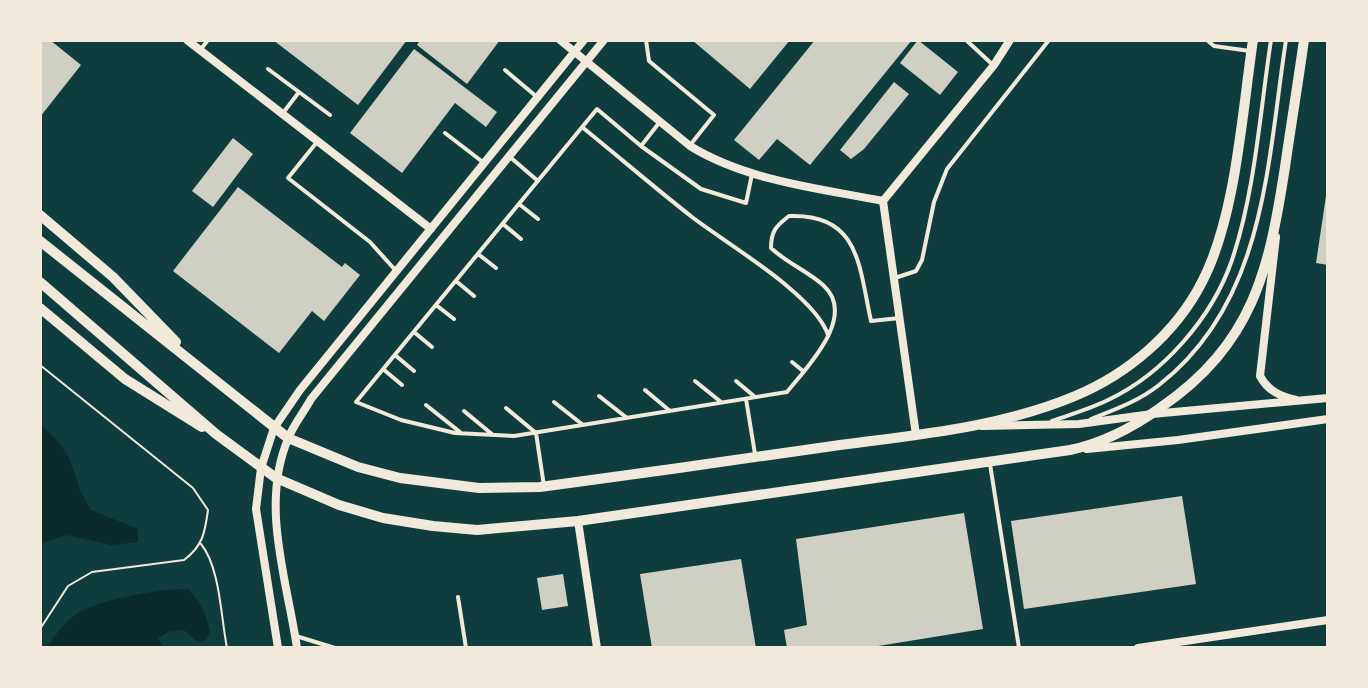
<svg xmlns="http://www.w3.org/2000/svg" width="1368" height="688" viewBox="0 0 1368 688" font-family="Literata,serif">
<style>
.water{fill:#0a2a2b}
.building{fill:#cfcfc3}
.lines{fill:none;stroke-linecap:round;stroke-linejoin:round}
.path{stroke:#f1e9da;stroke-width:2}
.service{stroke:#f1e9da;stroke-width:4}
.tertiary{stroke:#f1e9da;stroke-width:8}
.primary{stroke:#f1e9da;stroke-width:10}
</style>
<rect width="100%" height="100%" fill="#0f3d3e"/>
<!-- water -->
<path class="water" d="M40 424 61 444 71 462 80 490 91 510 138 529V542L111 545 67 535 41 543Z
M188 589C201 602 207 615 210 633L203 642 195 640 184 630 168 632 158 639 163 647H47C54 638 61 626 71 618 93 599 159 589 188 589Z"/>
<!-- building -->
<path class="building" d="M40 40H50L81 65 40 117Z
M273 40H407L358 105Z
M420 40H500L467 84 417 45Z
M692 40H790L750 89Z
M815 40H912L810 165 777 139 759 160 734 140Z
M918 40 958 72 940 95 900 63Z
M414 49 497 112 486 127 455 103 402 173 350 133Z
M894 82 909 94 864 149 851 159 840 150Z
M233 138 253 154 213 207 192 191Z
M238 187 342 267 345 263 360 275 324 321 312 311 279 353 173 271Z
M1326 196H1328V265L1316 263Z
M1182 496 1196 584 1024 609 1011 521Z
M964 513 983 629 866 648H787L784 630 807 625 796 539Z
M741 559 756 648H652L640 574Z
M563 574 568 606 542 610 537 578Z"/>
<g class="lines">
<!-- path -->
<path class="path" d="M40 365 193 488 208 510C205 532 203 546 184 560L92 572 68 586 40 629
M201 544C220 567 221 618 227 648"/>
<!-- service -->
<path class="service" d="M646 40 649 61 714 115 691 144
M966 40 993 65
M1207 40 1214 46 1250 51
M201 49 208 40
M268 69 330 115
M505 70 537 97
M283 113 299 92
M582 127C619 157 655 188 692 217 727 244 815 295 828 335
M445 133 484 163
M317 142 288 178 370 242 397 272
M641 146 659 123
M510 157 538 181
M752 174 746 203 701 189 641 146 597 109 356 402 401 420 455 433 514 436 787 392C807 367 858 316 823 285 807 271 787 263 771 248 771 231 776 226 789 216 860 213 859 267 871 321L900 318
M519 204 538 219
M503 224 521 239
M478 254 496 268
M895 278 916 271 922 260 934 202 947 169 1049 40
M456 281 474 296
M436 305 454 319
M414 332 432 347
M395 355 414 371
M792 362 803 371
M383 369 402 385
M695 381 721 402
M736 381 755 397
M645 390 670 411
M599 396 627 418
M746 399 755 454
M554 402 583 425
M426 405 460 432
M506 408 536 433 544 486
M464 411 493 435
M1091 419C1114 410 1139 401 1159 385 1266 302 1267 163 1286 40
M1052 421C1071 414 1090 409 1108 400 1163 374 1212 318 1232 260 1255 192 1260 112 1271 40
M990 464 1019 648
M458 597 466 648
M296 636 335 648"/>
<!-- tertiary -->
<path class="tertiary" d="M187 40 431 229
M560 40 690 146C747 181 818 188 883 201
M1276 237 1260 376C1268 391 1280 396 1296 400
M982 426 1079 424 1152 414 1328 398
M916 435 883 201 994 65 1010 40
M1087 449 1178 440 1328 419
M578 521 597 648
M278 648 256 509 261 468 274 428 300 390 584 40
M297 648C287 580 260 505 288 439 293 425 304 412 311 399L604 40
M1138 648 1328 620"/>
<!-- primary -->
<path class="primary" d="M40 215 113 277 176 342
M40 241 288 438 358 467 400 478 479 488 540 487C638 474 735 460 833 446 914 435 999 428 1075 396 1128 374 1176 333 1202 282 1236 217 1242 113 1253 40
M40 282 216 434 276 478 339 505 383 518 433 526 477 530 578 521 1070 450C1104 443 1132 428 1160 408 1253 344 1269 271 1285 167 1291 125 1298 83 1304 40
M40 308 125 379 202 427"/>
</g>
<!-- border -->
<rect width="1368" height="688" fill="none" stroke="#f1e9da" stroke-width="84"/>
</svg>
